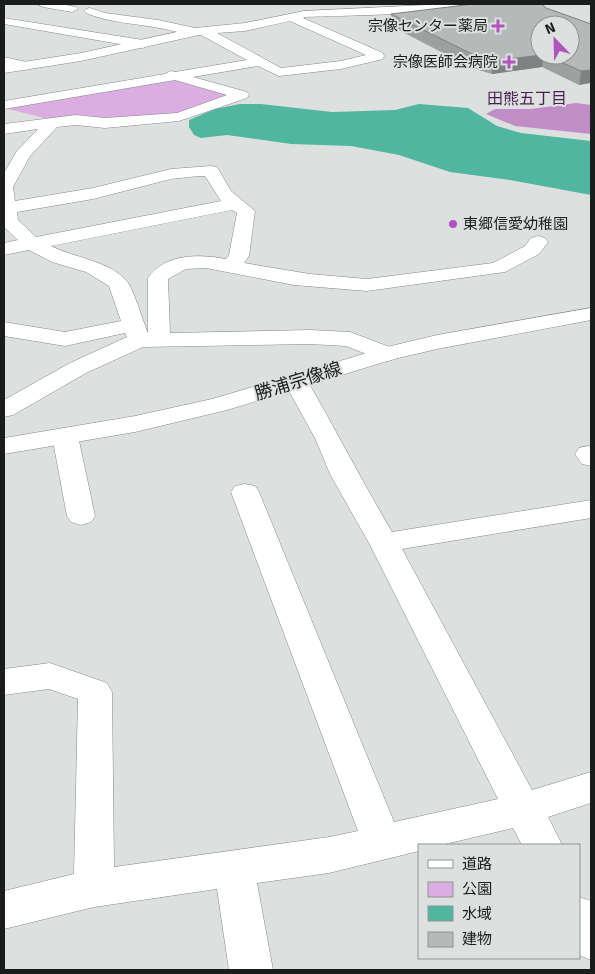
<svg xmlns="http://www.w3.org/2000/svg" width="595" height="974" viewBox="0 0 595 974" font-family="Signika,'Noto Sans JP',sans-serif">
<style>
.green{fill:#dbaee1}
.forest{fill:#c18dc7}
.water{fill:#51b69f}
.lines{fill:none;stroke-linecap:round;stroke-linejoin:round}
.street-casing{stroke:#848887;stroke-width:1}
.secondary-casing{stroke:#848887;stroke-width:1}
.street{fill:#fff;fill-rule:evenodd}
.secondary{fill:#fff;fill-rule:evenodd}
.wall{fill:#9ca09f}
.shaded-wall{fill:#7f8282}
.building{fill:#b5bab9;stroke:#7f8282}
.poi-dot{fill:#b153bd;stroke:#dce1df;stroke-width:2}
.labels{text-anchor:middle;stroke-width:4;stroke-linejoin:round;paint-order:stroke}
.far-poi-label{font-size:15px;fill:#1b1d1c;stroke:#dce1df;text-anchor:end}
.far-neighbourhood-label{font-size:16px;fill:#4a1e50;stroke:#dce1df}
.street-label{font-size:18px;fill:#1b1d1c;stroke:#dce1df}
</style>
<rect width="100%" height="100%" fill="#dce1df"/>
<!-- green -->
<path class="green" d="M177 79 231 95 175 115 107 121 52 120 8 109 10 106Z"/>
<!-- forest -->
<path class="forest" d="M576 103 591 105V134L515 126 486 114 495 109H531Z"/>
<!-- water -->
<path class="water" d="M240 104H261L332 112 395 110 419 104 468 108 497 126 521 133 591 141V195L510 180 450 172 399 155 351 146 291 144 227 135 201 138 194 135 189 127V120L215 109Z"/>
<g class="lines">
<defs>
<path id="street" d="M37 4H61L76 7 78 9 72 12 43 7Z
M90 8 105 13 158 20 195 28 245 23 304 11 310 14 303 18 383 53 384 56 383 59 341 69 279 76 258 66 193 77 247 92 249 95 247 98 179 121 105 128 76 125 57 127 30 156 13 187 15 201 93 188 171 169 211 166 217 167 231 191 255 211 249 256 244 263 310 274 367 279 493 263 525 246 531 238 538 236 545 238 548 242 539 254 505 272 367 291 294 285 206 268 186 269 168 279 170 333 310 330 350 332 395 349 398 354 395 359 387 361 379 359 346 346 310 344 143 347 86 373 13 415 4 417V400L70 363 127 337 125 333 65 346 4 336V322L65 332 121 321 109 286 86 272 52 262 29 250 4 255V243L18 240 4 227V173L17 151 38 129 4 134V124L76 115 105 118 177 113 227 95 175 80 4 109V101L165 74 171 71 175 72 247 60 201 35C187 36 173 30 159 28 134 23 109 23 86 13L84 11 86 9ZM290 21 366 55 341 61 281 68 217 33 245 31ZM198 176H205L221 201 36 237 18 220 17 212 93 199 171 179ZM232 210 237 213 229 255 226 259C200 254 165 253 148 278V333C143 322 133 286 125 279 106 260 74 258 51 246Z
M4 18 143 40 149 44 143 48 4 24Z
M4 57 31 63 33 66 26 70 4 65Z
M296 375 304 377 308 382C337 432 363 483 392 532L591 500V518L402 549 532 790 591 772V803L548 817 562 845H522L513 828 441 845H419V851L329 873 257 883 273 970H229L217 889 94 907 4 929V891L74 874 78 699 49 689 4 695V669L50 663 107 683 112 692 114 867 329 837 358 831 231 492 235 486 245 484 255 486 259 492 394 822 498 799 369 543 330 474 315 438 284 382 288 377Z
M65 428 74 431 78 436 95 516 91 522 81 525 71 522 67 516 52 436 56 431Z
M588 446 591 447V466L582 464 575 454 579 448Z
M579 897 591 901V960L579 955Z"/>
<path id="secondary" d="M447 4H481C470 14 328 16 304 17L298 14 304 11Z
M195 28 199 29 201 32 199 35 81 61 4 73V65L81 53Z
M591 308V320L437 349 394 359 227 410 135 432 4 454V438L135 416 212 399 387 347 437 335Z"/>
</defs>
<!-- street casing -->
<use href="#street" class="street-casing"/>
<!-- secondary casing -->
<use href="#secondary" class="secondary-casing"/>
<!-- street -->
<use href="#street" class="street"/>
<!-- secondary -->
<use href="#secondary" class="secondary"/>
</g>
<!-- wall -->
<path class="wall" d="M546 8 591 24 579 85 542 67 492 74 472 68 391 26V14Z"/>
<!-- shaded-wall -->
<path class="shaded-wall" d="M544 55 542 67 492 74 493 61Z
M591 70V83L579 85 581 71Z"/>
<!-- building -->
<path class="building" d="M473 4H542L546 8 591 24V70L581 71 545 55H570V25H540V55H541L493 61 474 55 391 14Z"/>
<!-- markers -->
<g class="poi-dot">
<path d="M495.5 18.5h5v5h5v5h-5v5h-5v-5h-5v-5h5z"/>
<path d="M506.5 54.5h5v5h5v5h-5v5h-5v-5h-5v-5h5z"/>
<circle cx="453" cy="224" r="5"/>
</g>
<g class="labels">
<!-- far-poi labels -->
<g class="far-poi-label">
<text x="488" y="31">宗像センター薬局</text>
<text x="498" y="67">宗像医師会病院</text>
<text x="463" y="229" text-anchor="start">東郷信愛幼稚園</text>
</g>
<!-- far-neighbourhood labels -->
<g class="far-neighbourhood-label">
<text x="527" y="104">田熊五丁目</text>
</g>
<!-- street labels -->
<g class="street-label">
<text transform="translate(298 381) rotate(-17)" y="6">勝浦宗像線</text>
</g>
</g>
<!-- border -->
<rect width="595" height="974" fill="none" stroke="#1b1d1c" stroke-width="10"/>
<!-- legend -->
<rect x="418" y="844" width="162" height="115" fill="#dce1df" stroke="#8f9391"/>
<rect x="428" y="860" width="25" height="8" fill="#ffffff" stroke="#8f9391"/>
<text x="462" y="869" font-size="15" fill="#1b1d1c">道路</text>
<rect x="428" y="882" width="25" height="15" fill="#dbaee1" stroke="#8f9391"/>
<text x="462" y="894" font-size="15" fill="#1b1d1c">公園</text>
<rect x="428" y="906" width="25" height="15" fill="#51b69f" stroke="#8f9391"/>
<text x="462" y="919" font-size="15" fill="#1b1d1c">水域</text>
<rect x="428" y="932" width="25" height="15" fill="#b5bab9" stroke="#8f9391"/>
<text x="462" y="944" font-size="15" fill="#1b1d1c">建物</text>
<!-- north arrow -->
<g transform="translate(555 40) rotate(337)"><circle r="24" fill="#dce1df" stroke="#8f9391"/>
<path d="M0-4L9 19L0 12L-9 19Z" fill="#b153bd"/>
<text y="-8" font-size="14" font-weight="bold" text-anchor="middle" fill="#1b1d1c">N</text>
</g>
</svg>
